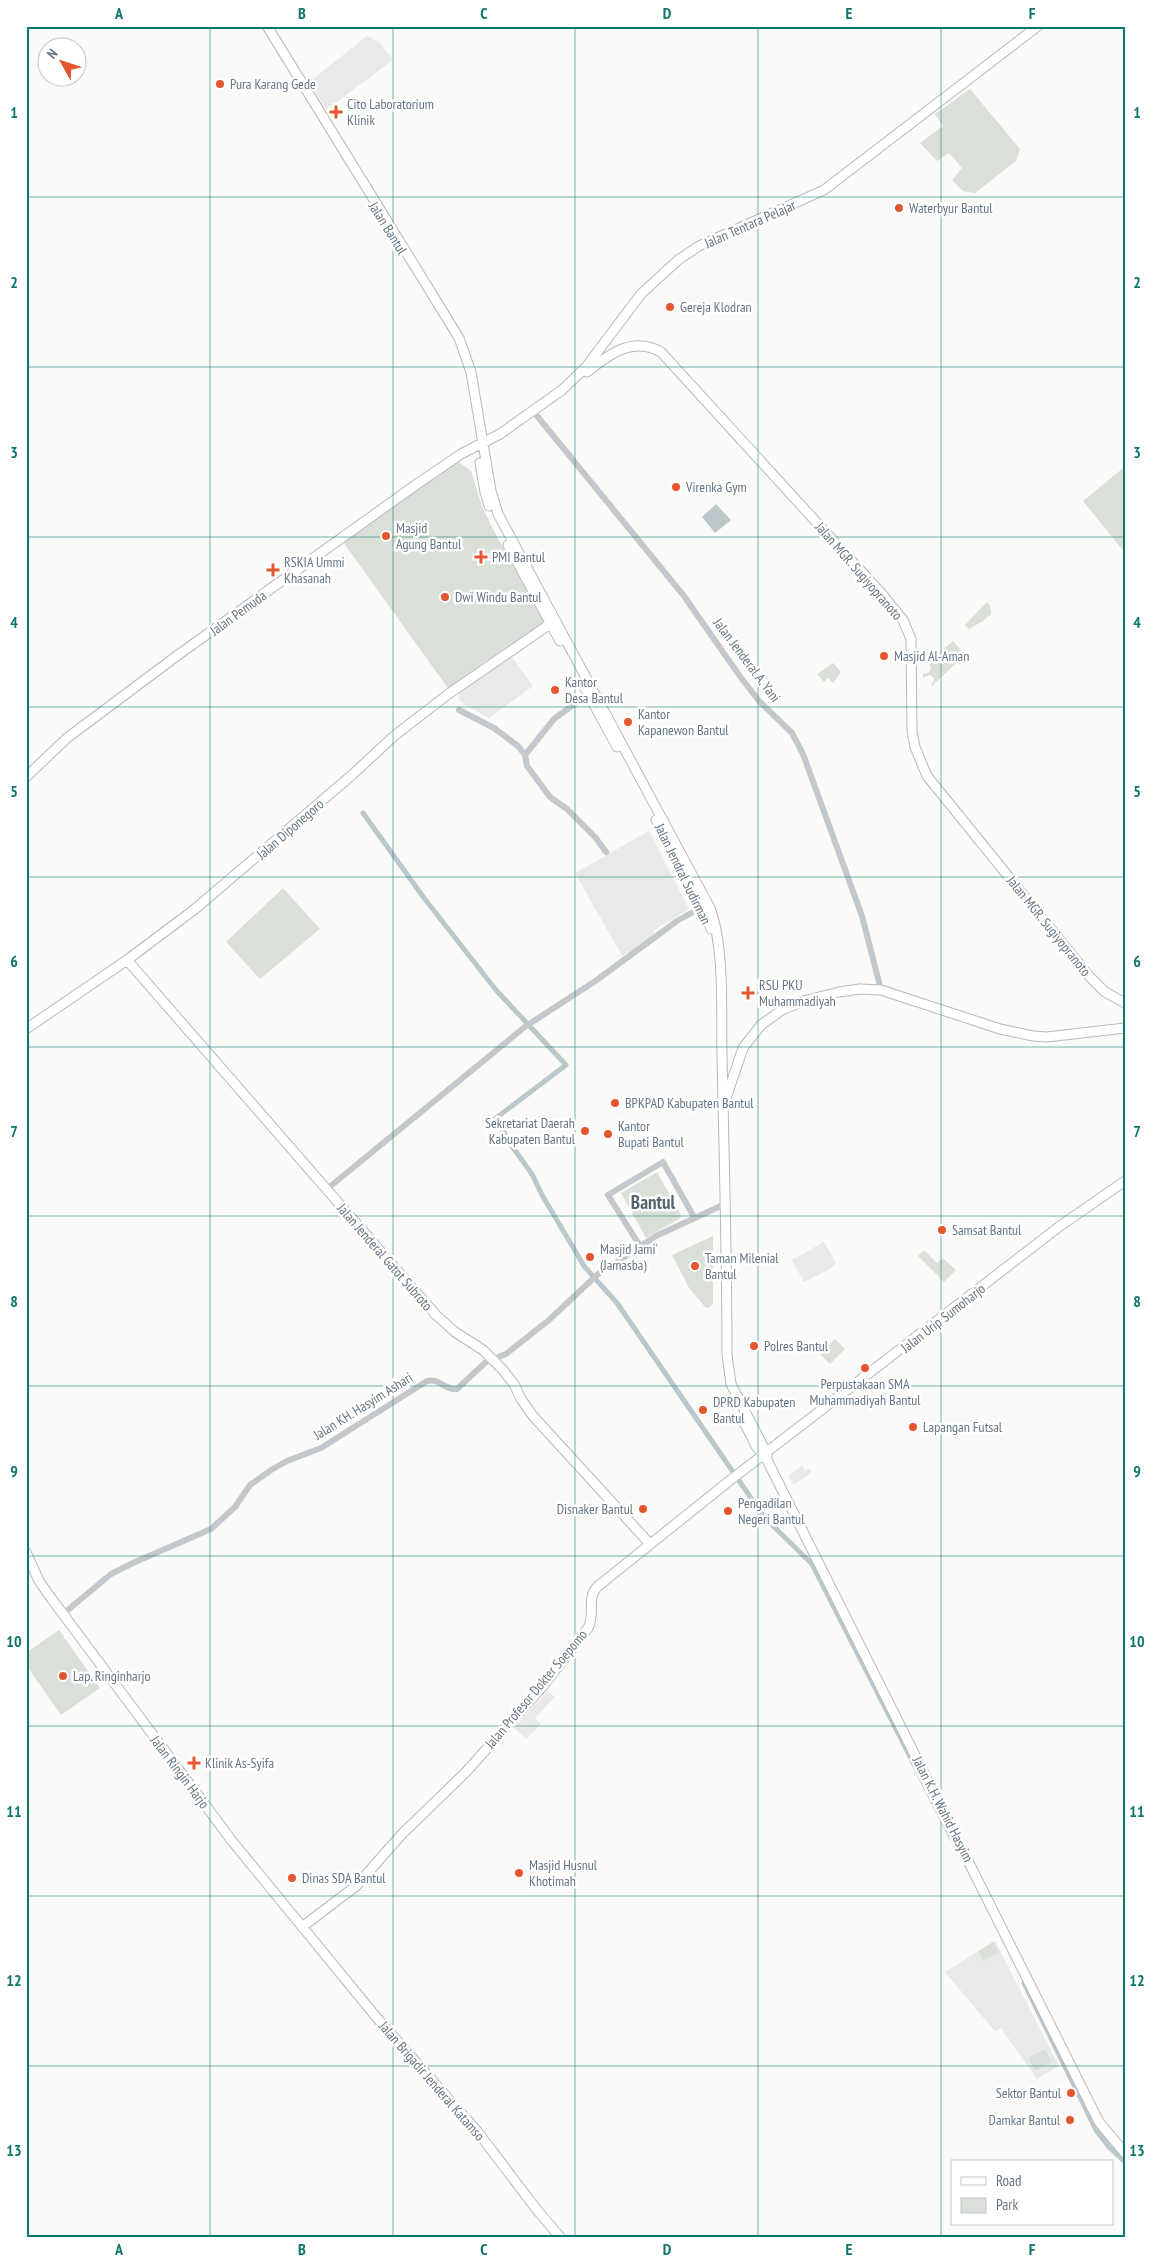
<svg xmlns="http://www.w3.org/2000/svg" width="1151" height="2263" viewBox="0 0 1151 2263" font-family="'PT Sans Narrow',sans-serif">
<style>
.built{fill:#e8e9e9}
.green{fill:#dadfd7}
.water{fill:#bbc7cb}
.lines{fill:none;stroke-linecap:round;stroke-linejoin:round}
.canal{stroke:#bbc7cb;stroke-width:5}
.major-casing{stroke:#b5babe;stroke-width:11}
.minor{stroke:#c3c8cc;stroke-width:6}
.major{stroke:#fff;stroke-width:9}
.grid{fill:none;stroke:#0f766e;stroke-width:1;stroke-opacity:0.55}
.poi-dot{fill:#e4572e;stroke:#fff;stroke-width:2}
.labels{text-anchor:middle;stroke-width:5;stroke-linejoin:round;paint-order:stroke}
.poi-label{font-size:14px;fill:#657683;stroke:#fff;text-anchor:start}
.street-label{font-size:14px;fill:#657683;stroke:#fff}
.district-label{font-size:19px;font-weight:bold;fill:#57646e;stroke:#fff}
.neatline{fill:none;stroke:#0f766e;stroke-width:2}
.grid-label{font-size:16px;text-anchor:middle;font-weight:bold;fill:#0f766e}
</style>
<rect width="100%" height="100%" fill="#fafaf8"/>
<!-- built -->
<path class="built" d="M367 36 379 42 393 60 326 110 309 82Z
M511 656 533 686 489 718 464 704 459 700V693Z
M649 831 689 909 653 931 655 936 622 956 575 873Z
M824 1242 836 1263 830 1269 804 1282 792 1260Z
M802 1466 805 1471 809 1468 812 1472 794 1485 788 1476Z
M548 1691 555 1697 535 1718 541 1724 526 1739 514 1728Z
M995 1941 1059 2066 1037 2079 1001 2028 995 2031 993 2029 945 1972Z"/>
<!-- green -->
<path class="green" d="M970 89 1020 149 1016 161 975 193 963 191 952 180 962 168 949 153 937 161 920 143 943 126 935 114Z
M459 462 471 471 482 507 497 537 548 623 450 691 343 542 455 463Z
M1122 469 1125 472V553L1083 501Z
M987 602 990 606 991 614 983 621 969 629 965 625Z
M953 641 961 650 957 662 931 687 934 678 930 675 923 678V674L928 673 931 669 929 661Z
M833 663 841 672 833 683 828 678 824 682 817 674Z
M283 888 320 929 260 979 226 942Z
M657 1172 682 1217 646 1238 621 1193Z
M713 1236V1303L710 1307 706 1308 689 1288 672 1255Z
M924 1250 937 1263 943 1258 956 1270 944 1282 918 1256Z
M835 1339 845 1349 830 1364 820 1354Z
M59 1630 100 1688 61 1715 26 1665V1653Z
M993 1942 999 1952 984 1961 978 1951Z
M1045 2049 1052 2062 1035 2071 1028 2058Z"/>
<!-- water -->
<path class="water" d="M716 504 731 520 715 533 702 517Z"/>
<g class="lines">
<!-- canal -->
<path class="canal" d="M363 813 424 898 496 990 566 1065 496 1118 511 1145 532 1174 542 1195 584 1266 617 1303 764 1517 812 1564 952 1839
M1024 1983 1096 2130 1109 2147 1125 2162"/>
<defs>
<path id="major" d="M267 26 459 338 471 372 491 491 498 514 710 908C725 949 721 1011 722 1055 724 1155 727 1255 727 1355L731 1384 767 1454V1460L1099 2122 1125 2153
M587 372C609 354 633 336 661 352L882 594 903 620 911 639 912 731 915 747 927 776 1089 976 1105 992 1125 1003
M480 463 485 492 489 506
M508 545 560 641
M585 688 617 747
M26 777 67 738 178 655 417 484 461 454 500 434 562 390 586 367 641 294 678 260 699 246 824 190 1038 26
M656 820 703 909 711 929
M127 960 436 1315 455 1332 483 1350 502 1369 514 1384 521 1399 533 1416 650 1544
M26 1029 127 960 195 909 352 775 394 736 447 695 550 624
M723 1095H727L743 1048 761 1025 782 1010 803 1001 839 992 860 989 881 990 1000 1029 1033 1036 1047 1037 1125 1028
M742 1418 756 1446 765 1458
M26 1552 39 1581 51 1598 232 1841 377 2018 477 2131 537 2210 560 2237
M302 1927 356 1886 402 1834 466 1772 543 1686 588 1628C596 1614 586 1599 597 1587L733 1478 1060 1226 1125 1181"/>
</defs>
<!-- major casing -->
<use href="#major" class="major-casing"/>
<!-- minor -->
<path class="minor" d="M533 411 684 596 739 675 759 701 792 733 803 754 862 916 881 990
M459 710 494 728 518 746 525 755 527 766 550 797 567 809 595 837 606 852
M525 755 554 719 588 694
M526 1026 594 982 677 921 702 907
M327 1189 526 1026
M640 1246 608 1195 663 1162 694 1217
M63 1614 111 1574 135 1562 211 1529 235 1507 250 1485 271 1470 287 1461 321 1448 427 1381C440 1378 446 1391 457 1389L486 1362 506 1354 549 1320 597 1275 656 1236 725 1204"/>
<!-- major -->
<use href="#major" class="major"/>
</g>
<!-- grid -->
<path class="grid" d="M210 26V2237M393 26V2237M575 26V2237M758 26V2237M941 26V2237M26 197H1125M26 367H1125M26 537H1125M26 707H1125M26 877H1125M26 1047H1125M26 1216H1125M26 1386H1125M26 1556H1125M26 1726H1125M26 1896H1125M26 2066H1125"/>
<!-- markers -->
<g class="poi-dot">
<circle cx="220" cy="84" r="5"/>
<path d="M333.5 104.5h5v5h5v5h-5v5h-5v-5h-5v-5h5z"/>
<circle cx="899" cy="208" r="5"/>
<circle cx="670" cy="307" r="5"/>
<circle cx="676" cy="487" r="5"/>
<circle cx="386" cy="536" r="5"/>
<path d="M478.5 549.5h5v5h5v5h-5v5h-5v-5h-5v-5h5z"/>
<path d="M270.5 562.5h5v5h5v5h-5v5h-5v-5h-5v-5h5z"/>
<circle cx="445" cy="597" r="5"/>
<circle cx="884" cy="656" r="5"/>
<circle cx="555" cy="690" r="5"/>
<circle cx="628" cy="722" r="5"/>
<path d="M745.5 985.5h5v5h5v5h-5v5h-5v-5h-5v-5h5z"/>
<circle cx="615" cy="1103" r="5"/>
<circle cx="585" cy="1131" r="5"/>
<circle cx="608" cy="1134" r="5"/>
<circle cx="942" cy="1230" r="5"/>
<circle cx="590" cy="1257" r="5"/>
<circle cx="695" cy="1266" r="5"/>
<circle cx="754" cy="1346" r="5"/>
<circle cx="865" cy="1368" r="5"/>
<circle cx="703" cy="1410" r="5"/>
<circle cx="913" cy="1427" r="5"/>
<circle cx="643" cy="1509" r="5"/>
<circle cx="728" cy="1511" r="5"/>
<circle cx="63" cy="1676" r="5"/>
<path d="M191.5 1755.5h5v5h5v5h-5v5h-5v-5h-5v-5h5z"/>
<circle cx="519" cy="1873" r="5"/>
<circle cx="292" cy="1878" r="5"/>
<circle cx="1071" cy="2093" r="5"/>
<circle cx="1070" cy="2120" r="5"/>
</g>
<g class="labels">
<!-- poi labels -->
<g class="poi-label">
<text x="230" y="89">Pura Karang Gede</text>
<text x="347" y="109">Cito Laboratorium<tspan x="347" dy="16">Klinik</tspan></text>
<text x="909" y="213">Waterbyur Bantul</text>
<text x="680" y="312">Gereja Klodran</text>
<text x="686" y="492">Virenka Gym</text>
<text x="396" y="533">Masjid<tspan x="396" dy="16">Agung Bantul</tspan></text>
<text x="492" y="562">PMI Bantul</text>
<text x="284" y="567">RSKIA Ummi<tspan x="284" dy="16">Khasanah</tspan></text>
<text x="455" y="602">Dwi Windu Bantul</text>
<text x="894" y="661">Masjid Al-Aman</text>
<text x="565" y="687">Kantor<tspan x="565" dy="16">Desa Bantul</tspan></text>
<text x="638" y="719">Kantor<tspan x="638" dy="16">Kapanewon Bantul</tspan></text>
<text x="759" y="990">RSU PKU<tspan x="759" dy="16">Muhammadiyah</tspan></text>
<text x="625" y="1108">BPKPAD Kabupaten Bantul</text>
<text x="575" y="1128" text-anchor="end">Sekretariat Daerah<tspan x="575" dy="16">Kabupaten Bantul</tspan></text>
<text x="618" y="1131">Kantor<tspan x="618" dy="16">Bupati Bantul</tspan></text>
<text x="952" y="1235">Samsat Bantul</text>
<text x="600" y="1254">Masjid Jami'<tspan x="600" dy="16">(Jamasba)</tspan></text>
<text x="705" y="1263">Taman Milenial<tspan x="705" dy="16">Bantul</tspan></text>
<text x="764" y="1351">Polres Bantul</text>
<text x="865" y="1389" text-anchor="middle">Perpustakaan SMA<tspan x="865" dy="16">Muhammadiyah Bantul</tspan></text>
<text x="713" y="1407">DPRD Kabupaten<tspan x="713" dy="16">Bantul</tspan></text>
<text x="923" y="1432">Lapangan Futsal</text>
<text x="738" y="1508">Pengadilan<tspan x="738" dy="16">Negeri Bantul</tspan></text>
<text x="633" y="1514" text-anchor="end">Disnaker Bantul</text>
<text x="73" y="1681">Lap. Ringinharjo</text>
<text x="205" y="1768">Klinik As-Syifa</text>
<text x="529" y="1870">Masjid Husnul<tspan x="529" dy="16">Khotimah</tspan></text>
<text x="302" y="1883">Dinas SDA Bantul</text>
<text x="1061" y="2098" text-anchor="end">Sektor Bantul</text>
<text x="1060" y="2125" text-anchor="end">Damkar Bantul</text>
</g>
<!-- street labels -->
<g class="street-label">
<text transform="translate(750 224) rotate(-24)" y="5">Jalan Tentara Pelajar</text>
<text transform="translate(388 228) rotate(58)" y="5">Jalan Bantul</text>
<text transform="translate(859 571) rotate(49)" y="5">Jalan MGR. Sugiyopranoto</text>
<text transform="translate(238 613) rotate(-36)" y="5">Jalan Pemuda</text>
<text transform="translate(747 660) rotate(53)" y="5">Jalan Jenderal A. Yani</text>
<text transform="translate(290 829) rotate(-41)" y="5">Jalan Diponegoro</text>
<text transform="translate(683 874) rotate(64)" y="5">Jalan Jendral Sudirman</text>
<text transform="translate(1049 926) rotate(51)" y="5">Jalan MGR. Sugiyopranoto</text>
<text transform="translate(385 1257) rotate(49)" y="5">Jalan Jenderal Gatot Subroto</text>
<text transform="translate(943 1318) rotate(-38)" y="5">Jalan Urip Sumoharjo</text>
<text transform="translate(363 1406) rotate(-32)" y="5">Jalan KH. Hasyim Ashari</text>
<text transform="translate(536 1689) rotate(-50)" y="5">Jalan Profesor Dokter Soepomo</text>
<text transform="translate(180 1772) rotate(53)" y="5">Jalan Ringin Harjo</text>
<text transform="translate(943 1809) rotate(63)" y="5">Jalan K.H. Wahid Hasyim</text>
<text transform="translate(432 2081) rotate(49)" y="5">Jalan Brigadir Jenderal Katamso</text>
</g>
<!-- district labels -->
<g class="district-label">
<text x="653" y="1209">Bantul</text>
</g>
</g>
<!-- border -->
<rect width="1151" height="2263" fill="none" stroke="#ffffff" stroke-width="55"/>
<!-- legend -->
<rect x="951" y="2160" width="162" height="65" fill="#ffffff" stroke="#c1c8cd"/>
<rect x="961" y="2177" width="25" height="8" fill="#ffffff" stroke="#c1c8cd"/>
<text x="996" y="2186" font-size="15" fill="#657683">Road</text>
<rect x="961" y="2198" width="25" height="15" fill="#dadfd7" stroke="#c1c8cd"/>
<text x="996" y="2210" font-size="15" fill="#657683">Park</text>
<!-- north arrow -->
<g transform="translate(62 62) rotate(310)"><circle r="24" fill="#ffffff" stroke="#c1c8cd"/>
<path d="M0-4L9 19L0 12L-9 19Z" fill="#e4572e"/>
<text y="-8" font-size="14" font-weight="bold" text-anchor="middle" fill="#657683">N</text>
</g>
<rect x="28" y="28" width="1096" height="2208" class="neatline"/>
<g class="grid-label">
<text x="119" y="19">A</text>
<text x="302" y="19">B</text>
<text x="484" y="19">C</text>
<text x="667" y="19">D</text>
<text x="849" y="19">E</text>
<text x="1032" y="19">F</text>
<text x="14" y="118">1</text>
<text x="1137" y="118">1</text>
<text x="14" y="288">2</text>
<text x="1137" y="288">2</text>
<text x="14" y="458">3</text>
<text x="1137" y="458">3</text>
<text x="14" y="628">4</text>
<text x="1137" y="628">4</text>
<text x="14" y="797">5</text>
<text x="1137" y="797">5</text>
<text x="14" y="967">6</text>
<text x="1137" y="967">6</text>
<text x="14" y="1137">7</text>
<text x="1137" y="1137">7</text>
<text x="14" y="1307">8</text>
<text x="1137" y="1307">8</text>
<text x="14" y="1477">9</text>
<text x="1137" y="1477">9</text>
<text x="14" y="1647">10</text>
<text x="1137" y="1647">10</text>
<text x="14" y="1817">11</text>
<text x="1137" y="1817">11</text>
<text x="14" y="1986">12</text>
<text x="1137" y="1986">12</text>
<text x="14" y="2156">13</text>
<text x="1137" y="2156">13</text>
<text x="119" y="2255">A</text>
<text x="302" y="2255">B</text>
<text x="484" y="2255">C</text>
<text x="667" y="2255">D</text>
<text x="849" y="2255">E</text>
<text x="1032" y="2255">F</text>
</g>
</svg>
